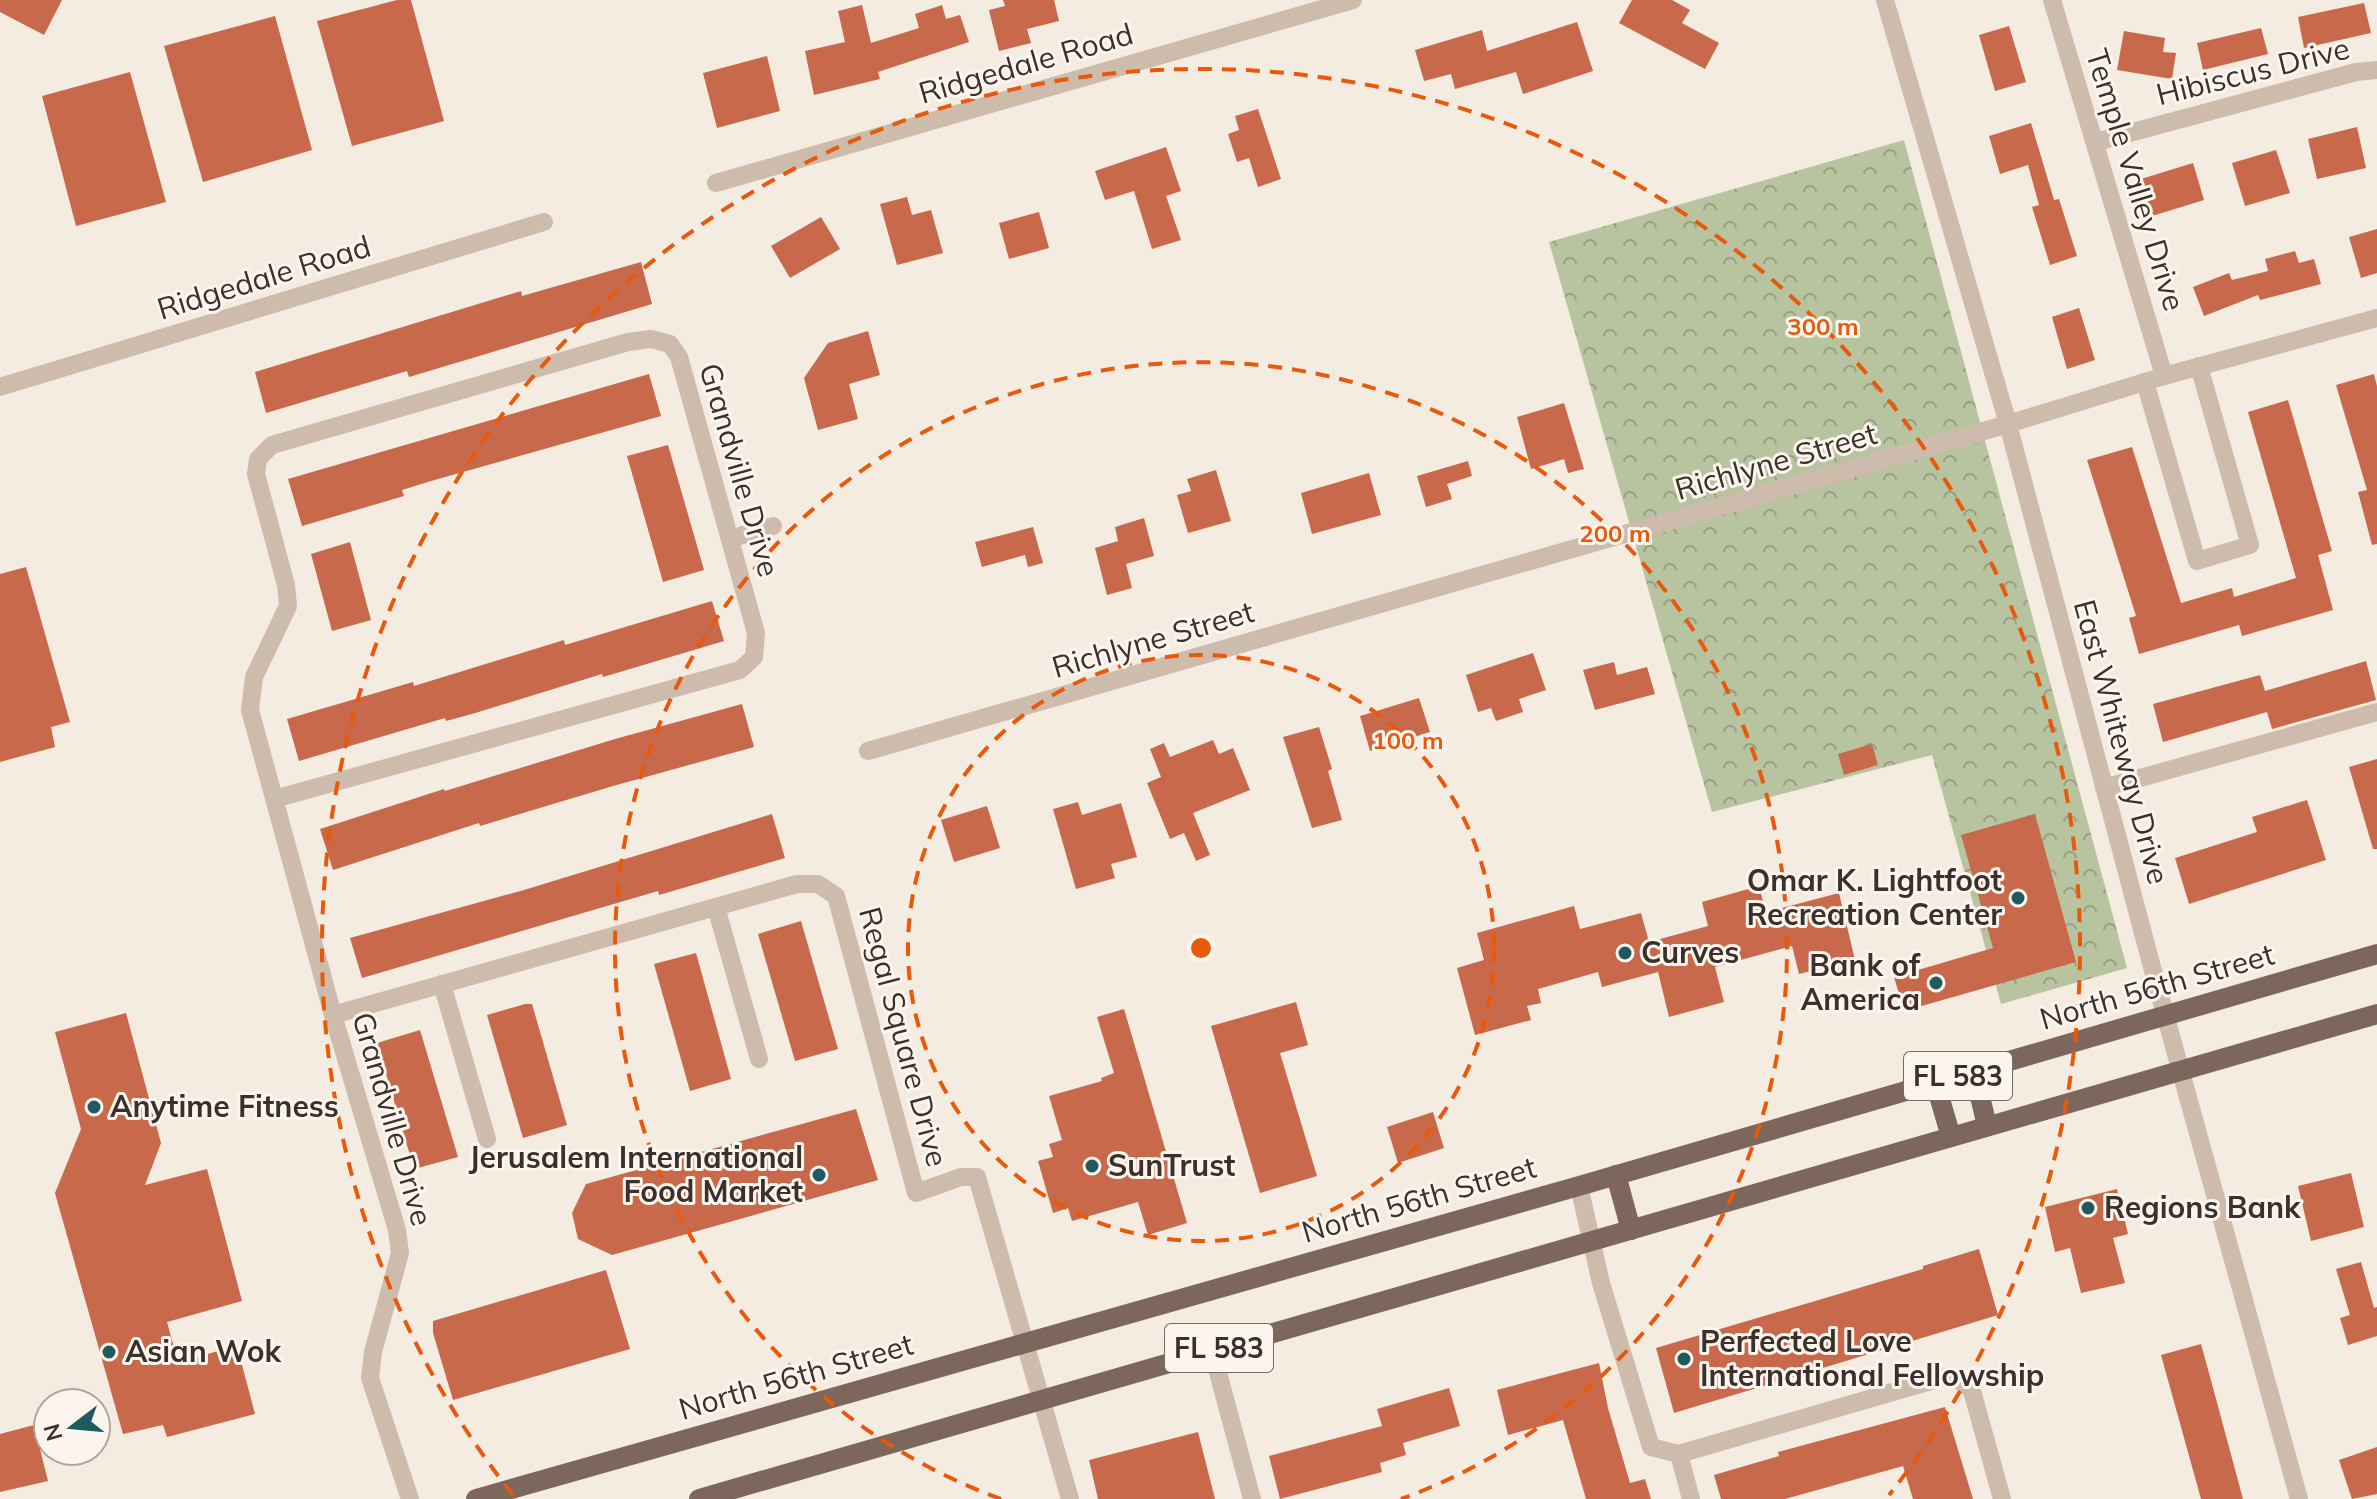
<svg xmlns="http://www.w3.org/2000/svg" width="2377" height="1499" font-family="Mulish,sans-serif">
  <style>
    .forest { fill: url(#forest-crowns) }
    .building { fill: #c8694b }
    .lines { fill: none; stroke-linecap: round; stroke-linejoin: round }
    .street { stroke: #cdbbac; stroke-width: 18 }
    .primary { stroke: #7d675c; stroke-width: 20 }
    .ring { fill: none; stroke: #e8590c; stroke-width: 4; stroke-dasharray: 14 10 }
    .poi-dot { fill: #1f5a5e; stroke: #fbf5ee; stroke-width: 3 }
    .labels { text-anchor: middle; stroke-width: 6; stroke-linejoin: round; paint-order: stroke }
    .shield { fill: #fbf5ee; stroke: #756b66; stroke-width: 2 }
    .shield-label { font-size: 28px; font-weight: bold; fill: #3b302b }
    .street-label { font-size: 30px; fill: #3b302b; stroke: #fbf5ee }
    .poi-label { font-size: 30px; font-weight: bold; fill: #3b302b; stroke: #fbf5ee; text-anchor: start }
    .centre { fill: #e8590c; stroke: #fbf5ee; stroke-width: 4 }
    .ring-label { font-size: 24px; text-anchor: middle; font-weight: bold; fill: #e8590c; stroke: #fbf5ee; stroke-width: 6; stroke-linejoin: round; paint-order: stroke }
  </style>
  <defs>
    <pattern id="forest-crowns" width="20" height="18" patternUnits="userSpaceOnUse" patternTransform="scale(2)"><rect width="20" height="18" fill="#b8c4a0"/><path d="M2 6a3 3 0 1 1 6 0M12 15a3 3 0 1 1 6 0" fill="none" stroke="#97a083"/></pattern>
  </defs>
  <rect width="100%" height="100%" fill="#f4ebe1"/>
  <polygon class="forest" points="1904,140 2127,968 2001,1004 1932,755 1712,812 1549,242"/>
  <g class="building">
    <polygon points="0,0 62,0 44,35 0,12"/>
    <polygon points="397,0 411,0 444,121 352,146 317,21"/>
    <polygon points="1003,0 1054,0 1059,21 1027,29 1031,43 999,51 989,10 1005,6"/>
    <polygon points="1632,0 1672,0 1690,10 1682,23 1719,43 1705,69 1619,23"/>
    <polygon points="2364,3 2371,33 2304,48 2298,17"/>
    <polygon points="862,5 871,43 919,28 915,14 942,5 946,19 960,15 969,42 878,72 880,79 814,95 805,51 845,42 838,11"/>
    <polygon points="275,16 312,150 203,182 164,46"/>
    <polygon points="1577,22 1593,71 1523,94 1516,72 1455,89 1451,74 1424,81 1415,50 1482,30 1487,51"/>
    <polygon points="2009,26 2026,82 1995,91 1979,35"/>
    <polygon points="2261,28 2268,54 2203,70 2197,43"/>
    <polygon points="2124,31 2165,38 2163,52 2176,53 2172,79 2117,70"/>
    <polygon points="767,56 780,111 717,128 703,73"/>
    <polygon points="130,72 166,202 76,226 42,96"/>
    <polygon points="1258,109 1281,179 1258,187 1249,158 1237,162 1228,134 1239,130 1235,116"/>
    <polygon points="2031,123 2054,200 2059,199 2077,256 2050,265 2032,207 2039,205 2028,165 2000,174 1989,136"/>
    <polygon points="2357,127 2366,168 2317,179 2308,139"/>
    <polygon points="1166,147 1181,191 1166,196 1181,240 1152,249 1134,191 1105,200 1095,171"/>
    <polygon points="2276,150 2290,193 2245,206 2232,163"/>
    <polygon points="2193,163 2204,200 2152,216 2141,179"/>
    <polygon points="907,197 912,215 931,210 943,253 897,265 880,204"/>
    <polygon points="1039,212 1049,248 1009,259 999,223"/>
    <polygon points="821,217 840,249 790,278 771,246"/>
    <polygon points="2377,229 2377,273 2361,278 2349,237"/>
    <polygon points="2295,251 2299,263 2314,259 2321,284 2260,300 2258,295 2204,316 2193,287 2229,273 2232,280 2268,271 2265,259"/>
    <polygon points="641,262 652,304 409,377 407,371 266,413 255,372 521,291 522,296"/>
    <polygon points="2079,308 2095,360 2067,369 2052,317"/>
    <polygon points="868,331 880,375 849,384 858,419 818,430 804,378 828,343"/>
    <polygon points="649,374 661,416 431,481 402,490 404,496 302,526 288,479"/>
    <polygon points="2374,374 2377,386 2377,544 2372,545 2358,492 2367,490 2336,385"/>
    <polygon points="2288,400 2332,551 2318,555 2333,610 2242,636 2239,625 2139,654 2129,618 2136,616 2087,460 2132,447 2181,603 2232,588 2234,597 2296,578 2248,412"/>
    <polygon points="1564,403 1584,469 1568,473 1564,459 1531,469 1517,417"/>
    <polygon points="668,445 704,570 663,582 627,456"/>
    <polygon points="1468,461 1472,476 1447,484 1452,499 1426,507 1417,476"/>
    <polygon points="1216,470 1231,521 1188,533 1177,495 1191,491 1187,479"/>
    <polygon points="1369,473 1381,515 1312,534 1301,493"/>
    <polygon points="1144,518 1154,556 1126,564 1132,588 1107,595 1095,548 1118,541 1115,527"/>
    <polygon points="1033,527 1043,563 1028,567 1025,555 982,567 975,542"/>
    <polygon points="350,542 371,620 332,631 311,554"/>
    <polygon points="26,567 70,722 51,727 55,747 0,762 0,574"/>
    <polygon points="712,601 724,641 603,677 602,674 472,714 446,721 445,718 299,761 287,719 413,682 414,686 564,640 565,645"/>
    <polygon points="1533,653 1546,690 1519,699 1523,712 1496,721 1491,708 1478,712 1466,675"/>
    <polygon points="2366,661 2376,700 2272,729 2267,712 2163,742 2153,704 2260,675 2265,691"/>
    <polygon points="1614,662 1617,675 1647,667 1655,694 1595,710 1583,670"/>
    <polygon points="1419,698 1430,732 1370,751 1360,716"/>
    <polygon points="742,704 754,747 613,786 480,826 479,823 333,870 320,829 444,789 445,791 615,739"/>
    <polygon points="1319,727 1332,769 1328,771 1342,820 1312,828 1283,737"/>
    <polygon points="1213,740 1219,754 1233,748 1250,790 1193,813 1210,855 1196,861 1184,833 1170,839 1147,783 1161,777 1150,749 1164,743 1170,757"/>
    <polygon points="1872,744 1878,765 1844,775 1838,754"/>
    <polygon points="2377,759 2377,849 2373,849 2349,767"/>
    <polygon points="2307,800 2326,860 2189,904 2175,858 2257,832 2252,817"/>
    <polygon points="1078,802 1082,815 1121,803 1137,857 1111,864 1115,878 1076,889 1053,809"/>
    <polygon points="987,806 1000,848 954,862 941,820"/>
    <polygon points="772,814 785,858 659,895 658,891 362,978 350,938 524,890"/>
    <polygon points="2035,814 2076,962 1904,1011 1894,977 1993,948 1961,835"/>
    <polygon points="1759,886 1766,912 1839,893 1855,960 1799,974 1792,946 1715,967 1724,1002 1669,1017 1658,972 1602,987 1598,972 1538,989 1541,1003 1527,1006 1531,1020 1475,1035 1457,968 1484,960 1477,933 1574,906 1580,929 1641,913 1649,942 1708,926 1702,902"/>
    <polygon points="801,921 838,1049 795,1061 758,934"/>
    <polygon points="696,953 731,1079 690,1091 654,964"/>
    <polygon points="1296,1002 1308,1045 1280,1053 1317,1176 1260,1193 1211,1026"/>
    <polygon points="525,1004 532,1004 567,1125 523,1138 487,1015"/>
    <polygon points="1124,1009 1187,1223 1148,1235 1138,1202 1072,1221 1068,1208 1053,1213 1038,1161 1053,1157 1049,1144 1062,1140 1049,1096 1102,1081 1101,1078 1114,1073 1097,1017"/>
    <polygon points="126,1013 161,1143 145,1185 207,1169 242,1301 167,1322 178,1362 237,1346 255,1414 167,1437 163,1425 123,1434 55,1193 81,1129 55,1032"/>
    <polygon points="420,1030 458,1157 414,1169 377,1043"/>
    <polygon points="856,1109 878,1180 612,1255 578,1239 572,1213 586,1184"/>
    <polygon points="1433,1112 1444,1148 1398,1163 1387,1127"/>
    <polygon points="2351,1173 2364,1227 2311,1241 2298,1186"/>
    <polygon points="2117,1189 2128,1234 2113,1238 2125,1283 2081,1293 2070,1248 2055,1252 2045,1207"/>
    <polygon points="1979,1249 1998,1315 1674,1413 1656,1348 1923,1269 1923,1266"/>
    <polygon points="2361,1262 2374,1308 2377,1307 2377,1336 2348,1345 2340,1318 2350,1315 2336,1269"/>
    <polygon points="606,1270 630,1349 453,1400 433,1333 433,1321"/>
    <polygon points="2201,1344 2209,1373 2243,1499 2201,1499 2161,1355"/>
    <polygon points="1599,1363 1608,1408 1630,1483 1645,1479 1651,1499 1586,1499 1563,1420 1508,1435 1497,1390"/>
    <polygon points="1449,1388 1460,1426 1403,1443 1406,1455 1380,1463 1382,1472 1280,1499 1269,1456 1382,1426 1377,1409"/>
    <polygon points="1945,1407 1973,1499 1913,1499 1903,1466 1785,1499 1721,1499 1714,1475 1779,1456 1778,1452"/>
    <polygon points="34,1425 48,1481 0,1492 0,1434"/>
    <polygon points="1198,1432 1215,1499 1098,1499 1089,1460"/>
    <polygon points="2377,1447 2377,1494 2352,1499 2339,1460"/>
  </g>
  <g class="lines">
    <g class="street">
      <polyline points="1885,0 2008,424 2152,967 2299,1499"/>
      <polyline points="2052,0 2164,376"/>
      <polyline points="2096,142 2356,72 2377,70"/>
      <polyline points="716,183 1353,0"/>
      <polyline points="2145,382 2197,561 2250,545 2199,366"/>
      <polyline points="0,387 544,222"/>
      <polyline points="730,539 773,526"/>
      <polyline points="868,751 2008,424 2164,376 2377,318"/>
      <polyline points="2104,788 2377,712"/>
      <polyline points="274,799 740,670 754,657 756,633 679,357 670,344 651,339 628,342 272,445 258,459 256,474 286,585 288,606 254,677 250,710 333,1015 397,1230 400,1253 373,1352 370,1378 410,1499"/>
      <polyline points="716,907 759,1059"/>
      <polyline points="442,984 487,1139"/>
      <polyline points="333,1015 797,884 818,884 836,896 916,1193 961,1177 977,1177 1070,1499"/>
      <polyline points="1579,1186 1601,1283 1651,1447 1679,1454 1691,1499"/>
      <polyline points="1212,1350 1252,1499"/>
      <path d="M1679,1454L1941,1378C1955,1377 1962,1380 1972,1391L2002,1499"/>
    </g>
    <g class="primary">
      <polyline points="1974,1071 1987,1126"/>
      <polyline points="1935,1082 1951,1137"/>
      <polyline points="1616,1175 1631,1230"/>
      <polyline points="476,1499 1579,1186 2377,954"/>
      <polyline points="699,1499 2377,1014"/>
    </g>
  </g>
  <g class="ring">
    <circle cx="1201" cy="948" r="293"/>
    <path d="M1001 1499A586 586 0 1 1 1401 1499"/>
    <path d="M513 1495A879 879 0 1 1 1889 1495"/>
  </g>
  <g class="poi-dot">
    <circle cx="2018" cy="898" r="8"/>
    <circle cx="1625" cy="953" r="8"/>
    <circle cx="1936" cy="983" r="8"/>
    <circle cx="94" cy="1107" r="8"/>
    <circle cx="1092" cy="1166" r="8"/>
    <circle cx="819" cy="1175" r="8"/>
    <circle cx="2088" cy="1208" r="8"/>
    <circle cx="109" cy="1352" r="8"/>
    <circle cx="1684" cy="1359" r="8"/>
  </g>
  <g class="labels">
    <g class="shield">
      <rect x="1904" y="1052" width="108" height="48" rx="6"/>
      <rect x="1165" y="1324" width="108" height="48" rx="6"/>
    </g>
    <g class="shield-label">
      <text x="1958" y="1086">FL 583</text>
      <text x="1219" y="1358">FL 583</text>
    </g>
    <g class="street-label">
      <text transform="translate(1026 64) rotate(-16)" y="10">Ridgedale Road</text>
      <text transform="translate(2253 72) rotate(-14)" y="10">Hibiscus Drive</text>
      <text transform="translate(2135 180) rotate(73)" y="10">Temple Valley Drive</text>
      <text transform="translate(264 278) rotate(-17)" y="10">Ridgedale Road</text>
      <text transform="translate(1776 462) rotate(-16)" y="10">Richlyne Street</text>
      <text transform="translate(739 470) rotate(74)" y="10">Grandville Drive</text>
      <text transform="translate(1153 640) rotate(-16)" y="10">Richlyne Street</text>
      <text transform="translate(2121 742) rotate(75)" y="10">East Whiteway Drive</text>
      <text transform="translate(2157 987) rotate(-16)" y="10">North 56th Street</text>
      <text transform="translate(903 1037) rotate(75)" y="10">Regal Square Drive</text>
      <text transform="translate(392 1119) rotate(74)" y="10">Grandville Drive</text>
      <text transform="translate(1419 1200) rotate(-16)" y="10">North 56th Street</text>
      <text transform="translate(796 1377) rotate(-16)" y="10">North 56th Street</text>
    </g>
    <g class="poi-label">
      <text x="2002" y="891" text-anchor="end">Omar K. Lightfoot<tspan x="2002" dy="34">Recreation Center</tspan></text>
      <text x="1641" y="963">Curves</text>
      <text x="1920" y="976" text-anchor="end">Bank of<tspan x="1920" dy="34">America</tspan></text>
      <text x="110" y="1117">Anytime Fitness</text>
      <text x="803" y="1168" text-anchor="end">Jerusalem International<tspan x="803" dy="34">Food Market</tspan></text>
      <text x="1108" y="1176">SunTrust</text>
      <text x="2104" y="1218">Regions Bank</text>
      <text x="1700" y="1352">Perfected Love<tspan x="1700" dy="34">International Fellowship</tspan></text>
      <text x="125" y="1362">Asian Wok</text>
    </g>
  </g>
  <circle cx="1201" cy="948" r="12" class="centre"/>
  <g class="ring-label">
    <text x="1823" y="335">300 m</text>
    <text x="1615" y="542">200 m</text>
    <text x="1408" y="749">100 m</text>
  </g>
  <g transform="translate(72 1427) rotate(254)"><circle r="38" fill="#fbf5ee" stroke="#aea6a0" stroke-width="2"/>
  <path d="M0-6L14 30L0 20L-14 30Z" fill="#1f5a5e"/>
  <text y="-12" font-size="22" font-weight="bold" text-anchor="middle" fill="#3b302b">N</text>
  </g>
</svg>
